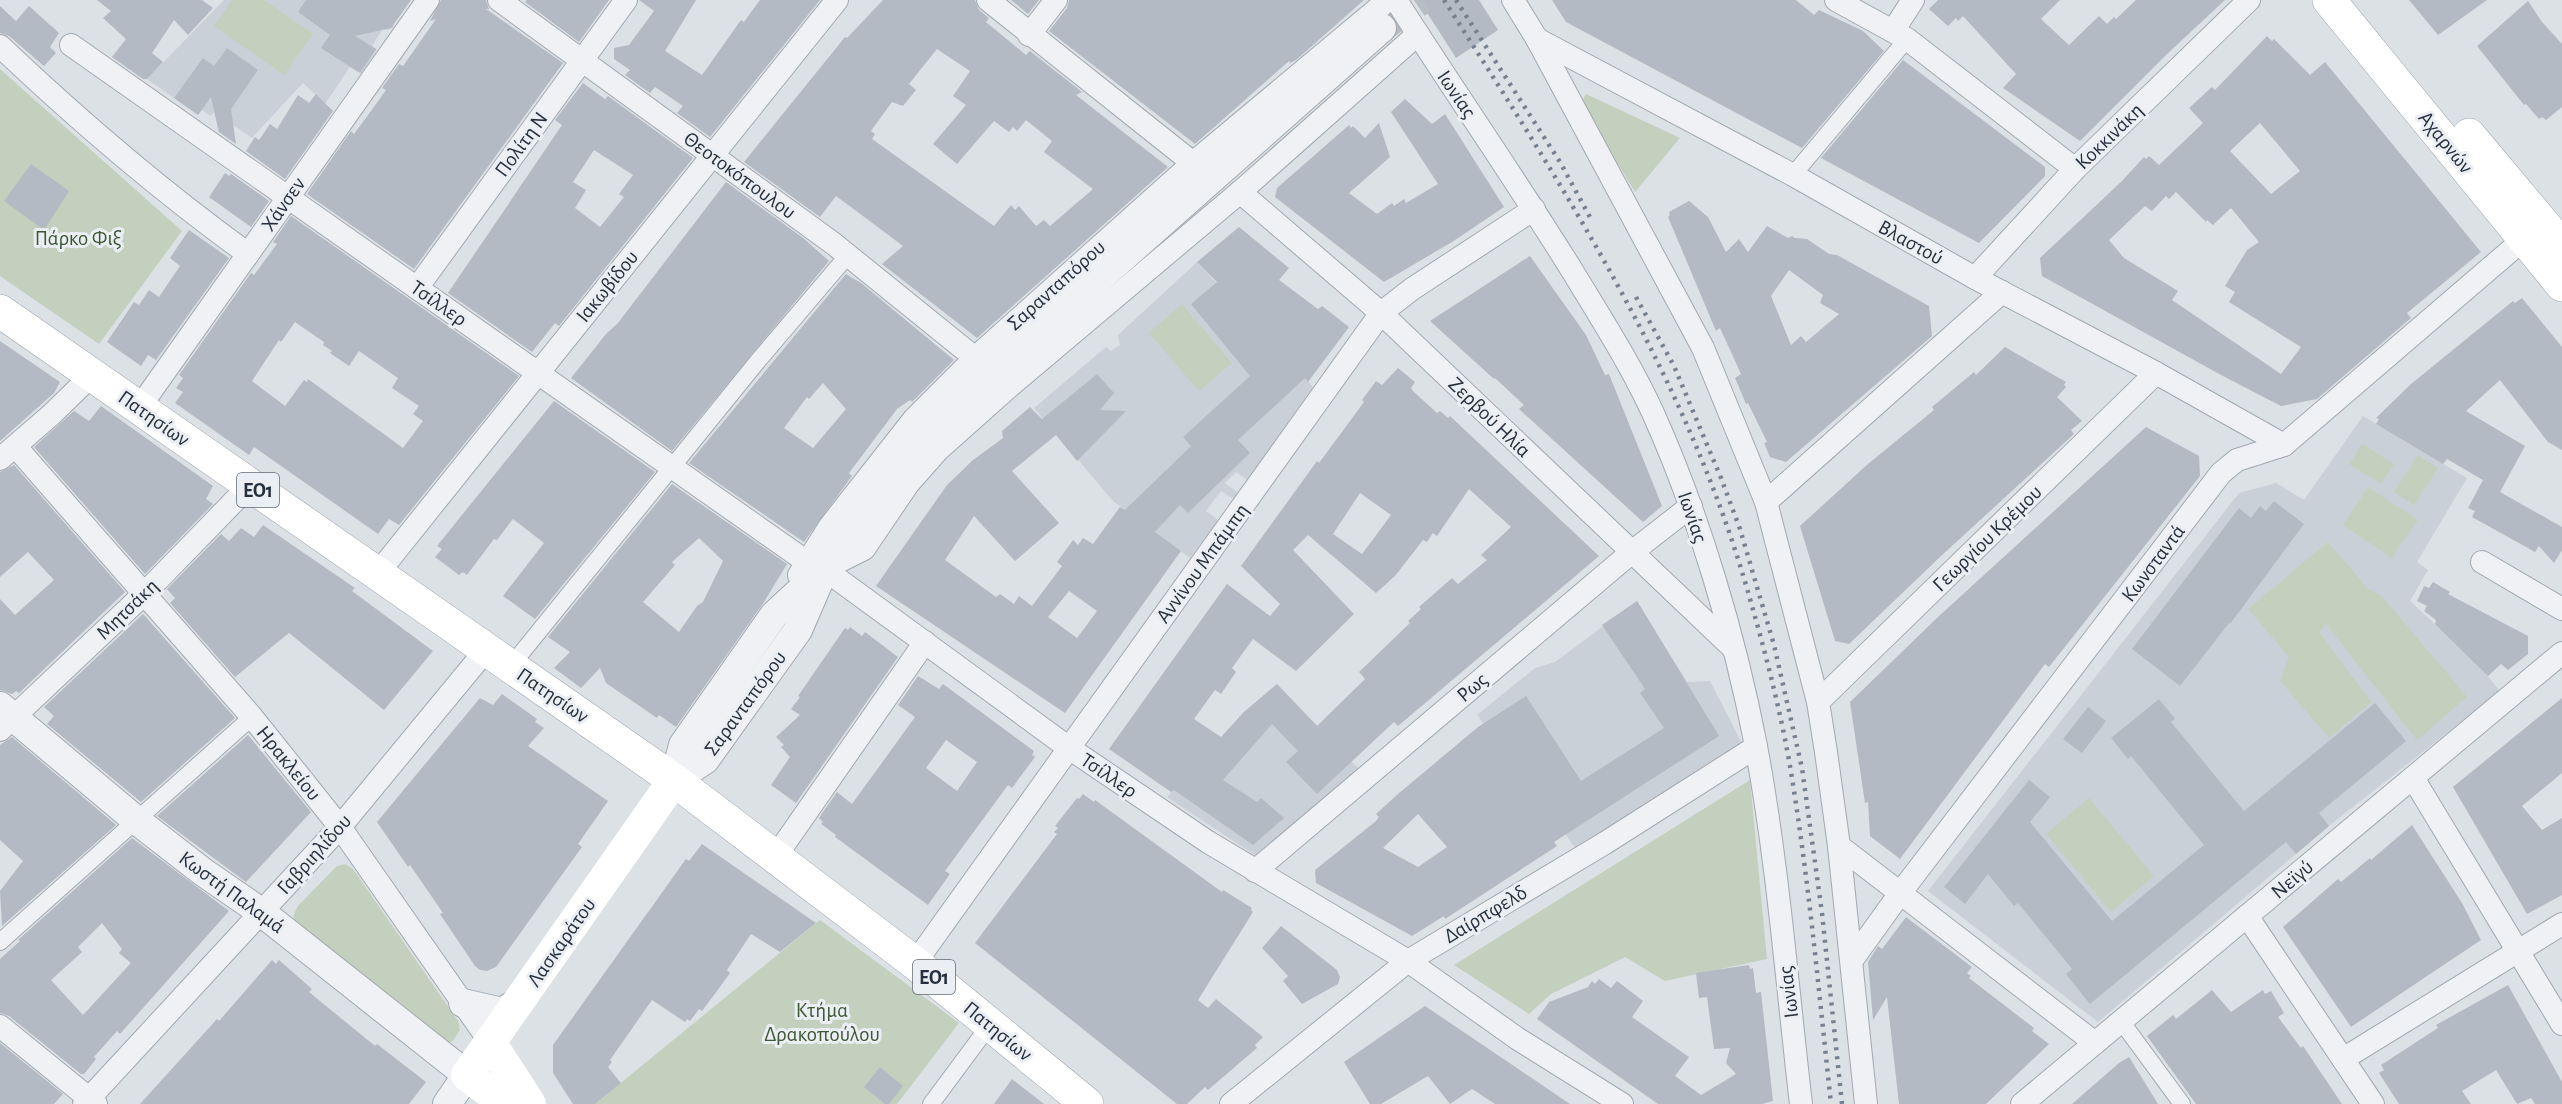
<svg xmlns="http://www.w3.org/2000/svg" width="2562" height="1104" font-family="'Alegreya Sans',sans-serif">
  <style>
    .built { fill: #cad0d8 }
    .green { fill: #c3d0bd }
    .building { fill: #b4bac3; fill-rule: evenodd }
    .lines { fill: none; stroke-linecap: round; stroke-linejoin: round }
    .tertiary-tunnel { stroke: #b8bdc4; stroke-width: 28; stroke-dasharray: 28 14; stroke-linecap: butt }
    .pedestrian-casing { stroke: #a2a8b0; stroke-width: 18 }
    .minor-casing { stroke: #a2a8b0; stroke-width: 24 }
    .tertiary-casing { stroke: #a2a8b0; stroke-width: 30 }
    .primary-casing { stroke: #9ca5b2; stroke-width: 34 }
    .pedestrian { stroke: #eff1f5; stroke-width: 16 }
    .minor { stroke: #eff1f5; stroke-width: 22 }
    .tertiary { stroke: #eff1f5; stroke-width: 28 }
    .secondary { stroke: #fff; stroke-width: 32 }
    .primary { stroke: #fff; stroke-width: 33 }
    .rail { stroke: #768190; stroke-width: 4.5; stroke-dasharray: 3 6; stroke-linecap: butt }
    .labels { text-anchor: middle; stroke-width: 6; stroke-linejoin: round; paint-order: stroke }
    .shield { fill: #ebeff4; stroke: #616974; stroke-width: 1.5 }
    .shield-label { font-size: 20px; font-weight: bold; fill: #262f3d }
    .street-label { font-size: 21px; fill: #262f3d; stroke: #ebeff4 }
    .park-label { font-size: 21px; fill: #3c5833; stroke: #ebeff4 }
  </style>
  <rect width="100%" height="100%" fill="#dce1e6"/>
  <g class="built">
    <polygon points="224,0 402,0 392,16 395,28 382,30 372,46 377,50 361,74 350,67 325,104 303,83 252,138 233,125 218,128 214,112 211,116 202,110 198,115 147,79"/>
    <polygon points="1197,262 1313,387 1247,480 1236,472 1225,483 1238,493 1234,499 1221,491 1206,511 1218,520 1190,558 1113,501 1034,408 1106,347 1111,351 1120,345 1118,335"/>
    <polygon points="2363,416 2467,478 2417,562 2428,570 2410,601 2476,662 2500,691 2329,826 2098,1022 1928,891 2239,493 2276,483 2304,500"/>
    <polygon points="1637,601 1687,682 1710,681 1743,745 1576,849 1477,715 1535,668 1555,662"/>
    <polygon points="1277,684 1360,770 1259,858 1167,797 1244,712"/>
  </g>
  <g class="green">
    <polygon points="232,0 264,0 313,34 284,75 214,26"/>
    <polygon points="0,69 182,231 99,344 0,276"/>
    <polygon points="1586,94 1680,138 1635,192 1581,103"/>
    <polygon points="1182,304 1232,363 1199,391 1149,333"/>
    <polygon points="2362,444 2394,464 2381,484 2349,464"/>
    <polygon points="2418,455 2438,468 2414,505 2394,492"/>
    <polygon points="2368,487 2418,520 2392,558 2343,525"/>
    <polygon points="2328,542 2368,589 2381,595 2467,697 2417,740 2326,624 2319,632 2371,702 2329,738 2280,681 2289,657 2248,609"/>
    <polygon points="1750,780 1767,959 1665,981 1625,957 1551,994 1529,1014 1454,965"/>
    <polygon points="2089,798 2154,876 2111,912 2046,834"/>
    <polygon points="345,864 353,869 458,1021 460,1030 453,1041 446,1043 293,924 294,914 298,906 337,866"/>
    <polygon points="820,920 959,1023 897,1104 595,1104"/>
  </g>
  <g class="building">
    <polygon points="97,0 202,0 213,8 188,35 174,20 152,53 163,62 147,79 143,79 112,57 126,39 103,18 111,11"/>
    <polygon points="306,0 411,0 391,28 355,36 376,49 360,73 321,48 330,35 298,12"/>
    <polygon points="441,0 486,0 489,9 486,9 563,63 414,269 307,194 351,131 354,134 371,111 386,90 382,88 399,64 403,66 436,19 430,21"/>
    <polygon points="527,0 609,0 579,42 525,2"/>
    <polygon points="639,0 696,0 665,51 702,75 741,20 744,22 760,0 820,0 710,137 677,113 683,106 655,87 650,93 625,75 630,70 614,59 614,48 629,45 654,11"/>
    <path d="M883,0H975L979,10L989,18L986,22L1026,55L1030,51L1082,92L1076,95L1168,167L977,338L882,264L903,246L867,219L836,196L820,217L744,162L845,37L847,38ZM937,49L970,71L953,96L966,105L933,144L957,164L994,121L1009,132L1013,127L1017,131L1026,120L1052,141L1044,152L1093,189L1050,226L1044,220L1036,226L1019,206L1015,210L1011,205L994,226L872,139L875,134L871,131L892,102L903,106L916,90L909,84Z"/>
    <polygon points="1011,0 1039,0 1028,14"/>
    <polygon points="1069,0 1364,0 1296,60 1290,63 1289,61 1195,144 1049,31 1067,8"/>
    <polygon points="1419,0 1479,0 1498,30 1456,58"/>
    <polygon points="1552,0 1796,0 1814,15 1819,10 1863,31 1884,51 1802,148 1566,22"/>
    <polygon points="1938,0 2060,0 2041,19 2069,45 2099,16 2107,24 2114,17 2116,19 2136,0 2225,0 2166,55 2080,141 2003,88 2016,74 1963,16 1958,21 1956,18 1948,26 1929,9"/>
    <polygon points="2409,0 2487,0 2438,35"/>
    <polygon points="2528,1 2542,22 2562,44 2562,107 2546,120 2542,117 2539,119 2526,104 2524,105 2477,46"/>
    <polygon points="0,6 16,21 29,6 59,33 50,47 56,53 44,66 9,36 0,33"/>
    <path d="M2267,36L2272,41L2274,39L2310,75L2325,62L2481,252L2407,313L2411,318L2317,399L2281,406L2221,375L2042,276L2040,258L2122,181L2144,157L2146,159L2149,156L2159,165L2203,123L2189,108L2212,87L2215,90ZM2260,123L2300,171L2271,194L2230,151ZM2176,192L2206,222L2207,220L2213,225L2231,208L2259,242L2247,250L2225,286L2235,292L2229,302L2301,347L2281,374L2172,300L2178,291L2124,258L2109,240L2145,206L2152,211L2166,196L2169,199Z"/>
    <polygon points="227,48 258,70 231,109 236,144 219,132 211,97 198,115 174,98 203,58 214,66"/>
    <polygon points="1903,60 2045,167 2045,176 1979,243 1821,158"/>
    <path d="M583,83L605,99L608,96L693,158L559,326L555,323L532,352L448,293L562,125L555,120ZM594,150L633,175L619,194L624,197L600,227L575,208L586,190L573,182Z"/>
    <polygon points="316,94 333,111 285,179 246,151 255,137 259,140 270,124 277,129 298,95 309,103"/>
    <polygon points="1405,99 1432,124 1445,114 1504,207 1452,242 1384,282 1275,197 1277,188 1349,125 1351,128 1353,126 1365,138 1379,123 1390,157 1349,193 1377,214 1392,203 1394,206 1404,199 1406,203 1438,184 1391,112"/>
    <polygon points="31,164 69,191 44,230 4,201"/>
    <polygon points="225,173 229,176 231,174 269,201 251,227 209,197"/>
    <polygon points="726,182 803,238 829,261 672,451 571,378 606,334 618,323"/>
    <path d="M1689,201L1708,217L1726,252L1739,239L1748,252L1767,226L1788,238L1792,236L1795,238L1807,239L1829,254L1837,255L1929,306L1932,336L1786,462L1770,457L1764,443L1767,442L1748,403L1746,404L1735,378L1741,374L1720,328L1716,331L1668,217L1670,215L1669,212ZM1789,270L1823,295L1820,303L1839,314L1806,342L1801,336L1791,345L1771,296Z"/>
    <path d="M291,216L519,376L399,525L389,519L378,534L254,447L249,455L175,403L183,392L176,388L183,378L179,375L251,273L254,275L277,244L273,242ZM295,322L324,342L323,345L332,351L330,353L349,366L359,351L398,378L392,388L419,406L413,414L423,421L403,448L308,379L307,382L304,380L285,406L252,381L279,340L281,342Z"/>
    <path d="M1239,227L1289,268L1279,280L1318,309L1322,306L1349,327L1308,382L1305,378L1238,440L1250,453L1188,513L1180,505L1155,532L1181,551L1065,713L876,586L947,485L973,460L1003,438L1002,431L1030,407L1042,419L1097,374L1114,393L1100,410L1126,411L1077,461L1056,435L1012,471L1059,523L1015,561L974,516L945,560L996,597L1000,594L1014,604L1019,596L1032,606L1062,566L1057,562L1073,540L1078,545L1083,538L1093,544L1120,507L1125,510L1191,446L1183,437L1250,376L1191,304L1217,282L1197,262ZM1069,591L1097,611L1077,638L1048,617Z"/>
    <polygon points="189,230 229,258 156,360 148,355 141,366 107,342 134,302 139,305 149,290 159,297 180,266 170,258"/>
    <polygon points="1530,256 1586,335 1605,375 1609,374 1662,506 1643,522 1519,409 1524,405 1495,378 1494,379 1430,321"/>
    <path d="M846,274L861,283L954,360L912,402L910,400L897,409L849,473L852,476L804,542L689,463ZM823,383L846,409L813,448L784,428L807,397L809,399Z"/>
    <polygon points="2522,298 2562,347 2562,450 2548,442 2500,380 2466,411 2525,446 2500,492 2562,527 2562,550 2554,563 2539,546 2535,552 2472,517 2475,511 2468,508 2483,480 2447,459 2443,464 2376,424 2379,419 2376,418 2411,384 2513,301 2515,303"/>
    <polygon points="0,341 60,382 54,393 0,441"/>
    <polygon points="2005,347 2066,382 2064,385 2066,387 2057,397 2082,421 2071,430 2074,434 1940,557 1849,644 1835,641 1800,526 1868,464 1934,410 1932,407 1974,372 1976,375"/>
    <path d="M1398,368L1415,382L1411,388L1413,391L1437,413L1440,411L1448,418L1450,416L1599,556L1398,726L1394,722L1317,794L1286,762L1298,751L1272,724L1223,780L1257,802L1261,798L1284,818L1253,845L1174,790L1171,792L1109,749L1227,584L1270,616L1280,604L1241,566L1317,461L1319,463L1364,402L1362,400L1376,381L1382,385ZM1469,489L1511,527L1481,555L1487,560L1458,584L1452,578L1419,607L1421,609L1408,621L1410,623L1359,672L1365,679L1317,726L1277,684L1244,712L1221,737L1194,719L1215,690L1221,694L1236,672L1232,668L1253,639L1296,671L1354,614L1293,550L1308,535L1376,593L1395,576L1423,540L1427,542L1433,533L1437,536ZM1360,493L1391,515L1362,554L1333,534Z"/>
    <polygon points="554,401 655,472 535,619 503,596 544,543 513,519 497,540 494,539 467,575 463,572 459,575 435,557 442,549 437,546"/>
    <polygon points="101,406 213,486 206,499 213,504 145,574 34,447 74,411 89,421"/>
    <polygon points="2146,427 2199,456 2200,476 2049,667 2045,664 1900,859 1870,836 1868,802 1865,803 1850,702 1938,617"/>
    <polygon points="14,465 125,592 19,693 16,691 12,694 0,690 0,599 15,615 54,580 28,552 0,577 0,472"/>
    <path d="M672,484L787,564L764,602L676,727L659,715L657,718L606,683L600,668L581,688L554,668L570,652L548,637ZM699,538L723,561L703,602L697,606L679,632L643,602L675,565L672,562Z"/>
    <polygon points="2274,501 2304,524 2230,624 2229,623 2180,686 2132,649 2239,508 2251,518 2260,506 2266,511"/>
    <polygon points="263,525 355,588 352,591 433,651 384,710 289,633 235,677 170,603 175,598 167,589 221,534 229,541 241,528 254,537"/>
    <polygon points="2433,582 2450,592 2448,594 2528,636 2528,654 2508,670 2501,664 2488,676 2435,624 2436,620 2424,611 2427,606 2417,601 2424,586 2429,588"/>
    <path d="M1637,601L1719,736L1554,842L1557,846L1445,919L1444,916L1412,936L1316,883L1315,870L1376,821L1379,817L1376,814L1398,794L1478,727L1526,696L1581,781L1664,728L1640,693L1645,689L1602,625ZM1418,814L1447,847L1418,867L1383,848Z"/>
    <polygon points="143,614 235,718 141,802 47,724 54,716 44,707"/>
    <polygon points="850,627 862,636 865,632 898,657 796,803 771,785 790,757 781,747 784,745 776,737 800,715 791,709 800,697 798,696 845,628 848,630"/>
    <path d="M918,676L939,689L943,684L1034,751L1032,755L1035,757L1012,788L1008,785L945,871L950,874L928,905L835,837L836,835L821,824L823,822L819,818L837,792L852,804L915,717L898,705ZM946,740L977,762L957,791L926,768Z"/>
    <polygon points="502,694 537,719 535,722 544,728 528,746 608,801 578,844 582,847 561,876 496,967 487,971 480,970 475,966 440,914 443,913 410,865 408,867 377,822 480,698 493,705"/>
    <polygon points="2562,698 2562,773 2522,806 2542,830 2562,818 2562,895 2527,914 2453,787"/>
    <polygon points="2159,699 2175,719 2171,722 2244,811 2375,703 2406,741 2319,813 2329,826 2296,854 2286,842 2090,1004 2066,974 2072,969 2018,903 2014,906 1988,874 1965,904 1944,887 2029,780 2050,797 2030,822 2112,921 2204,845 2131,756 2128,759 2111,738"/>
    <polygon points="2088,707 2106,721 2082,753 2063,739"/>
    <polygon points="248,735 311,812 246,882 157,816"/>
    <polygon points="12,737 116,825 2,926 0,891 23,861 0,840 0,745"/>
    <polygon points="1083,794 1094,802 1095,800 1222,892 1223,890 1252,908 1251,910 1253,912 1198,1000 1208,1008 1216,999 1263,1037 1255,1045 1257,1048 1208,1090 1205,1087 1187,1104 1177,1104 975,943 1057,834 1054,832 1058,828 1055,826 1077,798 1079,799"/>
    <polygon points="2412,825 2462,903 2481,940 2351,1027 2283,927 2338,879 2341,882 2370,858 2371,860"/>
    <path d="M132,838L229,911L120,1034L117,1031L94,1057L96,1059L84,1074H81L9,1016L0,1013V959L20,941L18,940ZM102,923L122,949L119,953L131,963L83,1015L51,980L82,952L78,947Z"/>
    <polygon points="702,844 816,923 780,952 751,934 727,970 730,973 717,991 702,1011 699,1009 690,1021 687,1019 685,1022 652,1000 610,1060 612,1062 608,1067 621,1083 595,1104 573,1104 553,1073 553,1045 686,859 689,861"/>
    <polygon points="1906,917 1972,967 1967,973 1971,976 1969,978 2034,1028 2032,1031 2049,1044 1986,1104 1899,1104 1887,997 1873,1020 1868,962 1878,946 1882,949"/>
    <polygon points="1281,926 1337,970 1340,977 1338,984 1302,1004 1283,981 1288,976 1262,948"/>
    <polygon points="272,960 276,964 279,960 312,989 309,992 375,1046 377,1044 426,1082 409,1104 140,1104 217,1019 219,1021"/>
    <polygon points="1749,965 1750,969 1753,968 1756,993 1761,992 1773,1101 1762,1104 1658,1104 1537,1019 1549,1002 1588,987 1592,981 1595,984 1599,979 1611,988 1617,981 1643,1001 1632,1017 1689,1057 1675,1076 1701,1095 1736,1074 1726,1063 1730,1048 1714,1049 1707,997 1699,998 1696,973"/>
    <polygon points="2508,985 2562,1082 2562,1104 2535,1104 2531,1098 2517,1104 2496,1070 2462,1091 2471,1104 2399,1104 2379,1073 2384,1070 2381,1065 2438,1028 2436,1025"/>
    <polygon points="2212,990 2231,1012 2263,990 2265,994 2271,991 2284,1013 2278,1017 2301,1048 2303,1046 2342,1104 2196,1104 2147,1036 2173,1015 2176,1019"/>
    <polygon points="1425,1006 1480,1043 1570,1104 1495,1104 1472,1089 1450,1104 1428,1076 1381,1104 1370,1104 1344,1062"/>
    <polygon points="0,1043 63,1094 54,1104 0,1104"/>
    <polygon points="2129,1057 2158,1104 2072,1104 2119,1063"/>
    <polygon points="880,1067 903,1086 889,1104 885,1104 864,1087"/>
    <polygon points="1012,1079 1044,1104 994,1104"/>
  </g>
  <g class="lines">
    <polyline class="tertiary-tunnel" points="1382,28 1423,0"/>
    <defs>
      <g id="pedestrian">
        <polyline points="1793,175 1907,39"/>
        <polyline points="510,667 757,362 848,255"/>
        <polyline points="0,942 252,717"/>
        <polyline points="2121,1021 2182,1104"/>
        <polyline points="931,1104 980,1038"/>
      </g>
      <g id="minor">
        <polyline points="499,0 834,244 975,358"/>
        <polyline points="988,0 1193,163"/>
        <path d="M1396,0C1454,91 1516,180 1573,272C1601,318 1631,365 1653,413C1699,515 1735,637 1756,746C1778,864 1787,985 1801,1104"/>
        <polyline points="1513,0 1537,39 1703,348 1766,502 1818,702 1826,752 1839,846 1866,1104"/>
        <polyline points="1836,0 1907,39 2075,169"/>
        <polyline points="1893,31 1913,0"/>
        <polyline points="1418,34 1240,192 1011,385 938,450 908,484 864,549 824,569 1069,748 1208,842 1408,961 1518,1039 1622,1104"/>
        <polyline points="1029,35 1056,0"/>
        <polyline points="1537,39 1793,175 1975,278 2156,373 2284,445"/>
        <polyline points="71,45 807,562"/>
        <path d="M0,46C78,120 161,191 248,254"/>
        <polyline points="1240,192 1381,313 1733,648"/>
        <polyline points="1975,278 2075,169 2249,0"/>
        <polyline points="417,288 626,0"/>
        <polyline points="139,408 428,0"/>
        <polyline points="16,447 252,717 340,827 490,1042"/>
        <polyline points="0,459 51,415 92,375"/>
        <polyline points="1766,502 2002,292"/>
        <polyline points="2482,562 2562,609"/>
        <polyline points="378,573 837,0"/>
        <polyline points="799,575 830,526 914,419 975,358 1193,163 1388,0"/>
        <polyline points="1818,702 2156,373"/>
        <polyline points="0,730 145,593 250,485"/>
        <polyline points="2413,778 2562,1024"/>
        <polyline points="1839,846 2095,1043"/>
        <polyline points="776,856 925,642"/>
        <polyline points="1255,871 1632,552 1691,506"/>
        <polyline points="2247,916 2373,1104"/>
        <polyline points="1852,960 1901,892 2221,473 2237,460 2284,445 2524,239"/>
        <polyline points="915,963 1381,313 1412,289 1534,209"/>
        <polyline points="0,1026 96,1104"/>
        <polyline points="2343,1059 2562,924"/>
        <polyline points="84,1104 340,827 486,650"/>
        <polyline points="1231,1104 1408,961 1605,843 1756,747"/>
        <polyline points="2022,1104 2562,653"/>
      </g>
      <g id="tertiary">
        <polyline points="0,706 136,820 203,872 261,912 467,1075 447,1104"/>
        <polyline points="674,780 683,745 774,615 824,569 908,452 927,431 1382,28"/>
        <polyline points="674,780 705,760 798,630 821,577"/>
        <polyline points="463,1003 502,1012 518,1002"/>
      </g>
      <g id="primary">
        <polyline points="2329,0 2562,285"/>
        <polyline points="2469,135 2562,246"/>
        <polyline points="0,311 674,780 915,963 1087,1104"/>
      </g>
    </defs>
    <use href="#pedestrian" class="pedestrian-casing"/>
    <use href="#minor" class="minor-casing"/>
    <use href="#tertiary" class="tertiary-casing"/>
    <use href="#primary" class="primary-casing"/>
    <use href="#pedestrian" class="pedestrian"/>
    <use href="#minor" class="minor"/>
    <use href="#tertiary" class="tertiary"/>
    <g class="secondary">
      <polyline points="490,1042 530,1104"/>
      <polyline points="505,1104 467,1075 674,780"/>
    </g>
    <use href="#primary" class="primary"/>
    <g class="rail">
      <path d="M1444,0C1564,188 1686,376 1748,592C1765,651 1781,712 1791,772C1809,882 1819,993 1831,1104"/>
      <polyline points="1456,0 1560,162 1591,219"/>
      <polyline points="1636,297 1674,366 1721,478 1740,529 1774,645 1802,768 1822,913 1842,1104"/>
    </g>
  </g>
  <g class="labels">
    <g class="shield">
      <rect x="237" y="473" width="42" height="34" rx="4.5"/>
      <rect x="913" y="960" width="42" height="34" rx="4.5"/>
    </g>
    <g class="shield-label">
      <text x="258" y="497">ΕΟ1</text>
      <text x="934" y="984">ΕΟ1</text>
    </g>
    <g class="street-label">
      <text transform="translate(1457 94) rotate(56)" y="7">Ιωνίας</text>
      <text transform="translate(2109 136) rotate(-44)" y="7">Κοκκινάκη</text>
      <text transform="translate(2446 142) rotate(51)" y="7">Αχαρνών</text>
      <text transform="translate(521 144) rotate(-54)" y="7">Πολίτη Ν</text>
      <text transform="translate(740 175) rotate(36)" y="7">Θεοτοκόπουλου</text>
      <text transform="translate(283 204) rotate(-55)" y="7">Χάνσεν</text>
      <text transform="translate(1911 242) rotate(29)" y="7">Βλαστού</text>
      <text transform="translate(1056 285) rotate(-42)" y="7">Σαρανταπόρου</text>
      <text transform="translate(607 286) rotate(-51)" y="7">Ιακωβίδου</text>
      <text transform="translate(439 303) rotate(35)" y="7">Τσίλλερ</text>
      <text transform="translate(1490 417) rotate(44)" y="7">Ζερβού Ηλία</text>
      <text transform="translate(154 418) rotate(35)" y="7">Πατησίων</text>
      <text transform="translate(1693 517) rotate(71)" y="7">Ιωνίας</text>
      <text transform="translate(1987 538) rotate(-44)" y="7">Γεωργίου Κρέμου</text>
      <text transform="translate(1202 563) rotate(-54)" y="7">Αννίνου Μπάμπη</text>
      <text transform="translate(2153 563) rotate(-53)" y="7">Κωνσταντά</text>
      <text transform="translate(127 609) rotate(-44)" y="7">Μητσάκη</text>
      <text transform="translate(1472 687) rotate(-40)" y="7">Ρως</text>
      <text transform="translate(553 695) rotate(34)" y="7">Πατησίων</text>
      <text transform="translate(745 703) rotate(-54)" y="7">Σαρανταπόρου</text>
      <text transform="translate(289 763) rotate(51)" y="7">Ηρακλείου</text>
      <text transform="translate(1109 775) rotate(34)" y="7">Τσίλλερ</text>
      <text transform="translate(314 854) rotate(-48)" y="7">Γαβριηλίδου</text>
      <text transform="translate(2292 879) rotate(-40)" y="7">Νεϊγύ</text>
      <text transform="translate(232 892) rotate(36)" y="7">Κωστή Παλαμά</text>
      <text transform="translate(1485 914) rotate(-31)" y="7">Δαίρπφελδ</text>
      <text transform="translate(561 942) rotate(-55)" y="7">Λασκαράτου</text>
      <text transform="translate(1788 992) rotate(-97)" y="7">Ιωνίας</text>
      <text transform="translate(998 1031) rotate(39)" y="7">Πατησίων</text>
    </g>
    <g class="park-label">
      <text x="78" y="245">Πάρκο Φιξ</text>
      <text x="822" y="1017">Κτήμα<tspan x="822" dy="24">Δρακοπούλου</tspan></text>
    </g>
  </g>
</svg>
